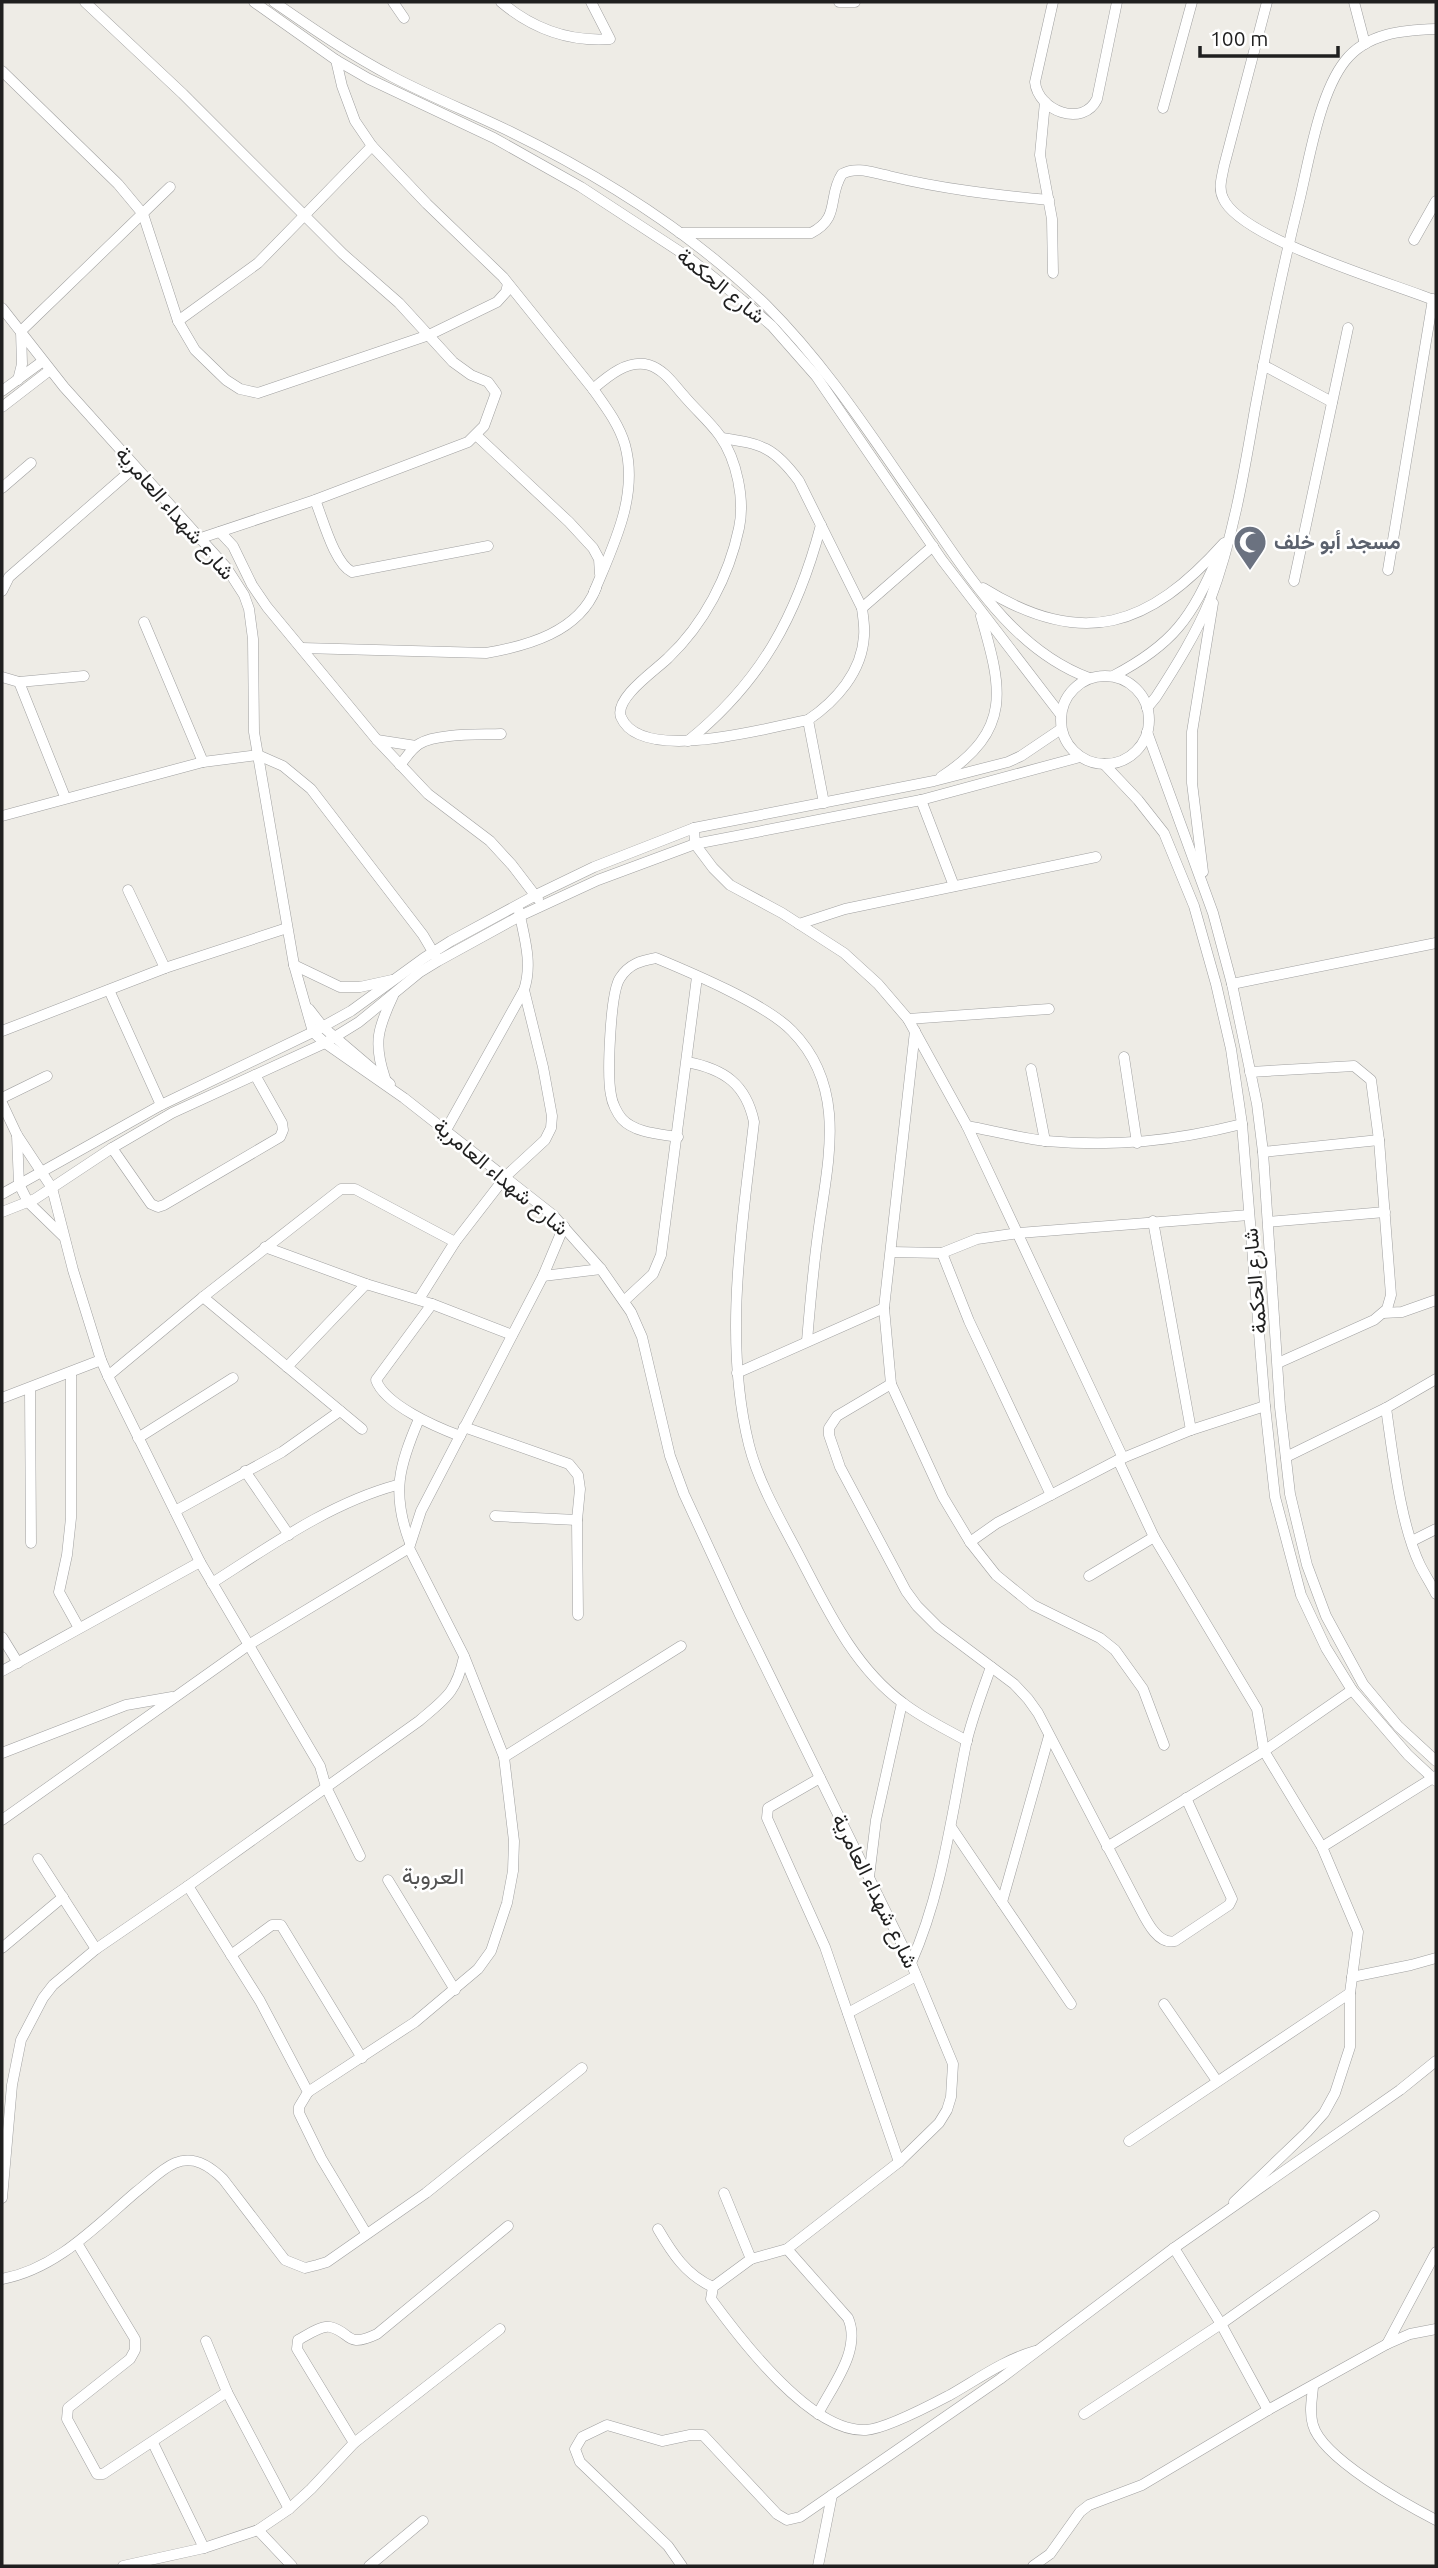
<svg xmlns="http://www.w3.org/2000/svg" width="1438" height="2568" font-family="Ubuntu,Vazirmatn,sans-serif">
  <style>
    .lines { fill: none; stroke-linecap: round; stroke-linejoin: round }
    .minor-casing { stroke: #a0a0a0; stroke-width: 11 }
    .minor { stroke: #fff; stroke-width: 10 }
    .labels { text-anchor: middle; stroke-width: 5; stroke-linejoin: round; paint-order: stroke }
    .street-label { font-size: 21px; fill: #1f1f1f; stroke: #fff }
    .worship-label { font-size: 21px; font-weight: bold; fill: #5b616d; stroke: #fff; text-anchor: start }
    .neighbourhood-label { font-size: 23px; fill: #525252; stroke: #fff }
  </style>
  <rect width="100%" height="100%" fill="#eeece6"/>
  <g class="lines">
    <defs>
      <g id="minor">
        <polyline points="85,2 183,94 343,254 399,303 453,362 471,375 488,382 496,393 484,426 468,442 315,500 198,539"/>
        <polyline points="254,2 336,60 369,79 494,138 581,187 688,257 742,300 772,326 816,376 942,560 1061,715"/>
        <path d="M274,2C313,29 351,55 393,77C431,97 472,113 511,132C603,177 693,234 766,305C827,366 872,437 921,507C967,572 1011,649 1089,678"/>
        <polyline points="393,2 404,18"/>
        <path d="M501,2C533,29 568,42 610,39L591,2"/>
        <polyline points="839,2 855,2"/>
        <path d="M1053,2L1035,82C1038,111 1083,128 1097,99L1117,2"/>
        <path d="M1267,2L1224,166C1222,177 1218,188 1223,198C1240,239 1392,283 1436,301"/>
        <polyline points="1354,2 1365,44"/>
        <polyline points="336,60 342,86 355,121 372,146 427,204 503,277 593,389"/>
        <polyline points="2,71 118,184 143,214 178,321 195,350 226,380 240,389 258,393 429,335 497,302 506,292 508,284"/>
        <polyline points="1045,102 1040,155 1052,219 1053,273"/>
        <polyline points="1163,108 1192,2"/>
        <path d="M680,233H811C841,218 827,197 842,174C857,166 873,173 889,176C942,189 995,195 1049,200"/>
        <polyline points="1414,240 1436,201"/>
        <path d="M2,308L64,387L226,567L244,595L249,609L253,639L254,732L294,965L313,1032L325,1043L404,1098L553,1215L601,1269L631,1312L642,1337L670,1456L684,1494L739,1613L911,1963L953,2064L951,2097L947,2110L939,2123L899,2162L787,2249L751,2259L713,2287L711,2299C741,2340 811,2433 866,2430C886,2429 931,2405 950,2395C978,2379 1004,2360 1035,2351"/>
        <polyline points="178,321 258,263 372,146"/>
        <polyline points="1263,365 1332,402"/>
        <polyline points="18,380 22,364 21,331 170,187"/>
        <polyline points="2,391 43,361"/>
        <polyline points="2,407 50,370"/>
        <polyline points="476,435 569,522 593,548 599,559 600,574"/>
        <path d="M722,438C762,444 774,447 799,481L862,608L933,546"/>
        <polyline points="2,488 31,463"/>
        <path d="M315,500C323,519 334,563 352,572L488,546"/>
        <polyline points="220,532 233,546 252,585 267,607 377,740 428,794 490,841 512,865 538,899"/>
        <polyline points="1388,570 1433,299"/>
        <polyline points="1294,581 1348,328"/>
        <path d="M983,588C1083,650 1149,627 1224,543"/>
        <polyline points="2,591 9,577 135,467"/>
        <path d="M594,592C613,546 639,496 625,445C619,424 605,406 593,389C608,376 628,359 649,365C665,370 674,385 685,397C696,410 710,422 720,436C737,460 745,500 739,528C729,576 704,624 668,658C656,670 614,698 621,717C641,765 769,727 808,720L824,803"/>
        <polyline points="144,622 203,762"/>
        <path d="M302,648L486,653C527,646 579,632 596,588"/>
        <circle cx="1105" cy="720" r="44"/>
        <path d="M1113,676C1174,644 1191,618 1218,557"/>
        <polyline points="2,677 19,682 84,676"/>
        <polyline points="19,682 65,797"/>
        <path d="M1147,708L1156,697C1176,666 1196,634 1210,600C1233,539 1244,473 1255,409C1268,339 1282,270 1299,202C1309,161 1319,94 1345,61C1367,33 1403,30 1436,29"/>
        <path d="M808,720C836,701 862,672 864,636C865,627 863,617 862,608"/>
        <polyline points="1147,732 1213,913 1232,984 1257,1104 1263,1152 1280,1407 1290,1494 1307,1565 1326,1616 1363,1684 1398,1726 1436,1761"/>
        <polyline points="377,740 416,746"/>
        <path d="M688,741C761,682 797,616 821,525"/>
        <polyline points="1104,764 1138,800 1164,833 1194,906 1216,984 1231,1049 1242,1124 1265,1406 1275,1497 1301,1595 1326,1648 1352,1690 1408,1755 1436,1781"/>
        <path d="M400,765C406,758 411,749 419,744C437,733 480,735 501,734"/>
        <path d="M941,777C1013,730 1002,689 981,616"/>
        <polyline points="921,800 954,886"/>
        <polyline points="2,816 203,762 258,755 283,766 311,789 423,935 436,957"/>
        <polyline points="694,828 695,844 713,868 730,885 782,913 844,953 878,984 908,1019 967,1126 1123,1458"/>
        <polyline points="1203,872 1192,783 1192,732 1213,603"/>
        <polyline points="128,890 165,968"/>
        <polyline points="799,924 845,909 1096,857"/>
        <polyline points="294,965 340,987 360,987 392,980"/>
        <polyline points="1232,984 1436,943"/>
        <polyline points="109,990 161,1105"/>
        <polyline points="309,1009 323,1027 390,1084"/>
        <polyline points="908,1019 1049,1009"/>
        <polyline points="2,1031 165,968 287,928"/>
        <polyline points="915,1031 884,1308 891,1384 943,1497 970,1542 996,1575 1033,1605 1100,1638 1115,1650 1143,1689 1164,1745"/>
        <polyline points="1124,1057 1137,1143"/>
        <path d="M687,1062C724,1069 746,1084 754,1122C742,1228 723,1340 749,1445C759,1485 783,1524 802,1561C828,1611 855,1668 903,1703C922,1718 946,1729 967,1741"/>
        <polyline points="1031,1069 1045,1141"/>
        <polyline points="1250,1072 1354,1066 1371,1080 1379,1140 1391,1295 1387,1309 1374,1320 1278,1363"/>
        <path d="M385,1078C373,1043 378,1028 393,996"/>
        <polyline points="2,1098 47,1076"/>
        <polyline points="2,1103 17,1135 52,1188 73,1270 101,1360 108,1376 200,1562 320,1766 326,1787 360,1856"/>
        <path d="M967,1126C993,1131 1020,1138 1046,1141C1117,1147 1174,1141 1242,1124"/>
        <path d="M446,1130L524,990C533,963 524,937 519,911"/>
        <polyline points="17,1135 19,1184 28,1202 63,1236"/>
        <path d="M678,1137C660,1134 635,1133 622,1119C617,1113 612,1103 611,1095C607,1076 610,993 620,978C629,964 640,961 656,958C692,973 766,1004 792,1031C849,1089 827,1164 818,1234C813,1270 810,1305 807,1341"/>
        <polyline points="112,1148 151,1204 158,1207 164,1205 280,1137 283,1130 282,1123 255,1075"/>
        <polyline points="1263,1152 1379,1140"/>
        <polyline points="2,1194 161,1105 313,1032 351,1011 424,958 451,941 536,895 594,867 694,828 934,781 1008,762 1021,756 1061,729"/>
        <polyline points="2,1212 35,1199 112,1148 172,1113 325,1043 359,1022 420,972 438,961 520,916 598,880 695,844 921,800 1080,757"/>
        <polyline points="1153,1221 1191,1430"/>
        <polyline points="1268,1222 1385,1212"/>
        <polyline points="265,1247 366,1284 432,1304 512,1335"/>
        <polyline points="891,1252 942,1253 977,1239 1019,1233 1249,1215"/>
        <polyline points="942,1253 969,1321 1051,1495"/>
        <polyline points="543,1276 601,1269"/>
        <polyline points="203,1297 362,1429"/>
        <polyline points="419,1299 455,1242 506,1176 545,1140 551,1128 552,1116 543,1067 524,990"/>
        <polyline points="624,1301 653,1274 661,1255 697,977"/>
        <path d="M432,1304L376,1380C385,1405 436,1427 460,1436"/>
        <polyline points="1383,1313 1402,1312 1436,1300"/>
        <polyline points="287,1367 366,1284"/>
        <polyline points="71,1373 71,1518 67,1555 59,1592 79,1628"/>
        <polyline points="737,1373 884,1308"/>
        <polyline points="108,1376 203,1297 341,1189 355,1189 455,1242"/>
        <path d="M891,1384L837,1416L829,1428V1435L840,1467L906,1591L917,1606L938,1627L1014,1684L1028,1699L1038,1713L1136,1901C1144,1915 1156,1946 1175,1941L1229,1905L1232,1899L1186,1798"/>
        <polyline points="30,1389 31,1543"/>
        <polyline points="2,1398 101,1360"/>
        <path d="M1386,1408C1393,1455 1400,1523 1420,1565C1425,1575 1431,1584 1436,1594"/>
        <polyline points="464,1427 569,1464 578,1475 580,1489 577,1520 578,1615"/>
        <polyline points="138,1438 233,1378"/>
        <polyline points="1286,1457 1386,1408 1436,1379"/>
        <polyline points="1118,1460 1154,1537 1257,1709 1264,1751 1322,1847 1358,1932 1350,1993 1350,2047 1335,2093 1324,2113 1307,2132 1234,2202"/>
        <polyline points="245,1471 289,1535"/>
        <polyline points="175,1511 282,1452 340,1411"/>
        <polyline points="495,1516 577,1520"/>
        <polyline points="1412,1541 1436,1529"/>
        <polyline points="970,1542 997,1523 1118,1460 1191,1430 1265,1406"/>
        <path d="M410,1543C391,1493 399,1466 419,1419"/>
        <polyline points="1089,1576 1154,1537"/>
        <path d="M212,1583C270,1546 330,1503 397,1485"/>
        <polyline points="2,1637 18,1663"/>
        <polyline points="2,1671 200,1562"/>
        <polyline points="2,1753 126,1705 172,1697"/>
        <polyline points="504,1757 681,1646"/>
        <polyline points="820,1778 768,1808 767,1818 825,1947 899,2162"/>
        <polyline points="2,1820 250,1644 409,1548"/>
        <polyline points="951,1827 1071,2004"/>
        <polyline points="1107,1847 1264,1751 1352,1690"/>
        <polyline points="1322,1847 1436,1776"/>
        <polyline points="38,1859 96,1949"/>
        <polyline points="869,1877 876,1820 902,1703"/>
        <polyline points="388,1880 455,1990"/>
        <polyline points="188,1886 260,2001 308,2092 299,2107 299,2113 321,2158 366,2233"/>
        <polyline points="1002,1902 1049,1736"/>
        <polyline points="2,1948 63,1897"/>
        <polyline points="231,1955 272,1925 281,1925 362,2058"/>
        <path d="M911,1963C942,1893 951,1818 966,1744C972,1718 982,1692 991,1667"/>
        <polyline points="1352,1977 1411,1965 1436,1958"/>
        <polyline points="1164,2004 1217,2081"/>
        <polyline points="848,2013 916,1976"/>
        <polyline points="308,2092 415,2022 478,1969 491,1951 507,1903 513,1871 514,1841 504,1757 464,1656 409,1548 421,1511 543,1276 564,1226"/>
        <polyline points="1129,2141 1350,1993"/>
        <polyline points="724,2193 751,2259"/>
        <path d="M2,2198L12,2085L21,2040L43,1998L53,1985L96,1949L188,1886L419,1721C446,1698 456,1693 464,1657"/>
        <path d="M658,2229C672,2253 686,2275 713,2287"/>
        <polyline points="77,2243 135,2339 135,2350 130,2359 68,2408 67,2419 97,2474 103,2474 227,2392"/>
        <polyline points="1174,2248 1221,2324 1268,2410"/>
        <path d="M787,2249L848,2318C862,2350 832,2386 818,2414"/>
        <path d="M2,2279C56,2269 95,2227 136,2192C148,2183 161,2169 175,2163C194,2155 210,2166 223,2179L285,2260L305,2268L317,2265L327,2262L426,2193L582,2068"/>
        <polyline points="206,2341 227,2392 289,2509"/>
        <polyline points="1387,2344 1436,2252"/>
        <path d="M1313,2387C1312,2399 1309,2412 1313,2425C1322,2458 1405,2504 1436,2520"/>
        <polyline points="1084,2414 1221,2324 1374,2216"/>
        <polyline points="153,2443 204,2548"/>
        <path d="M354,2443L297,2349L298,2340C306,2336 321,2325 330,2327C352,2332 345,2349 377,2334L508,2226"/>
        <polyline points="258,2530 292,2566"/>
        <polyline points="123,2566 204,2548 258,2530 289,2509 311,2489 354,2443 500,2329"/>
        <polyline points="369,2566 423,2521"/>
        <polyline points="682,2566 668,2546 580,2462 575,2449 582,2437 607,2425 662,2441 690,2435 703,2435 777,2514 787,2520 800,2517 1000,2379 1174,2248 1400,2090 1436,2061"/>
        <polyline points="818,2566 832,2495"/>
        <polyline points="1033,2566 1050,2554 1080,2512 1089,2505 1142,2485 1268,2410 1387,2344 1410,2334 1436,2329"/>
      </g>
    </defs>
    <use href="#minor" class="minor-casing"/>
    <use href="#minor" class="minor"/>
  </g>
  <defs>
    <symbol id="mosque-pin" viewBox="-11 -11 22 30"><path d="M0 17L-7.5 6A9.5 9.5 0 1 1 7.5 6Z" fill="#6b7280" stroke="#fff"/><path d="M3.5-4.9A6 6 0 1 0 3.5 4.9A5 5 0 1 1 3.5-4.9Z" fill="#fff"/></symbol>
  </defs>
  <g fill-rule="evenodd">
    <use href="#mosque-pin" x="1231" y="523" width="38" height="52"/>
  </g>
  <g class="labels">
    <g class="street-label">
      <text transform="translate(721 286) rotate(39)" y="7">شارع الحكمة</text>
      <text transform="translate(175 513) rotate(49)" y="7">شارع شهداء العامرية</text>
      <text transform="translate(501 1177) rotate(40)" y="7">شارع شهداء العامرية</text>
      <text transform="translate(1255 1281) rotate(-95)" y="7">شارع الحكمة</text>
      <text transform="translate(875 1891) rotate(64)" y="7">شارع شهداء العامرية</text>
    </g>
    <g class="worship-label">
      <text x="1274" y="549">مسجد أبو خلف</text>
    </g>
    <g class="neighbourhood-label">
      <text x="433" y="1884">العروبة</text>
    </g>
  </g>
  <rect width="1438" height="2568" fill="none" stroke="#1f1f1f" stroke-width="7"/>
  <path d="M1200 46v10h138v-10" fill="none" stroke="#1f1f1f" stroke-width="3.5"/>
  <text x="1210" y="46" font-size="21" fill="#1f1f1f" stroke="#ffffff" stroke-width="5" paint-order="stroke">100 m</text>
</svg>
